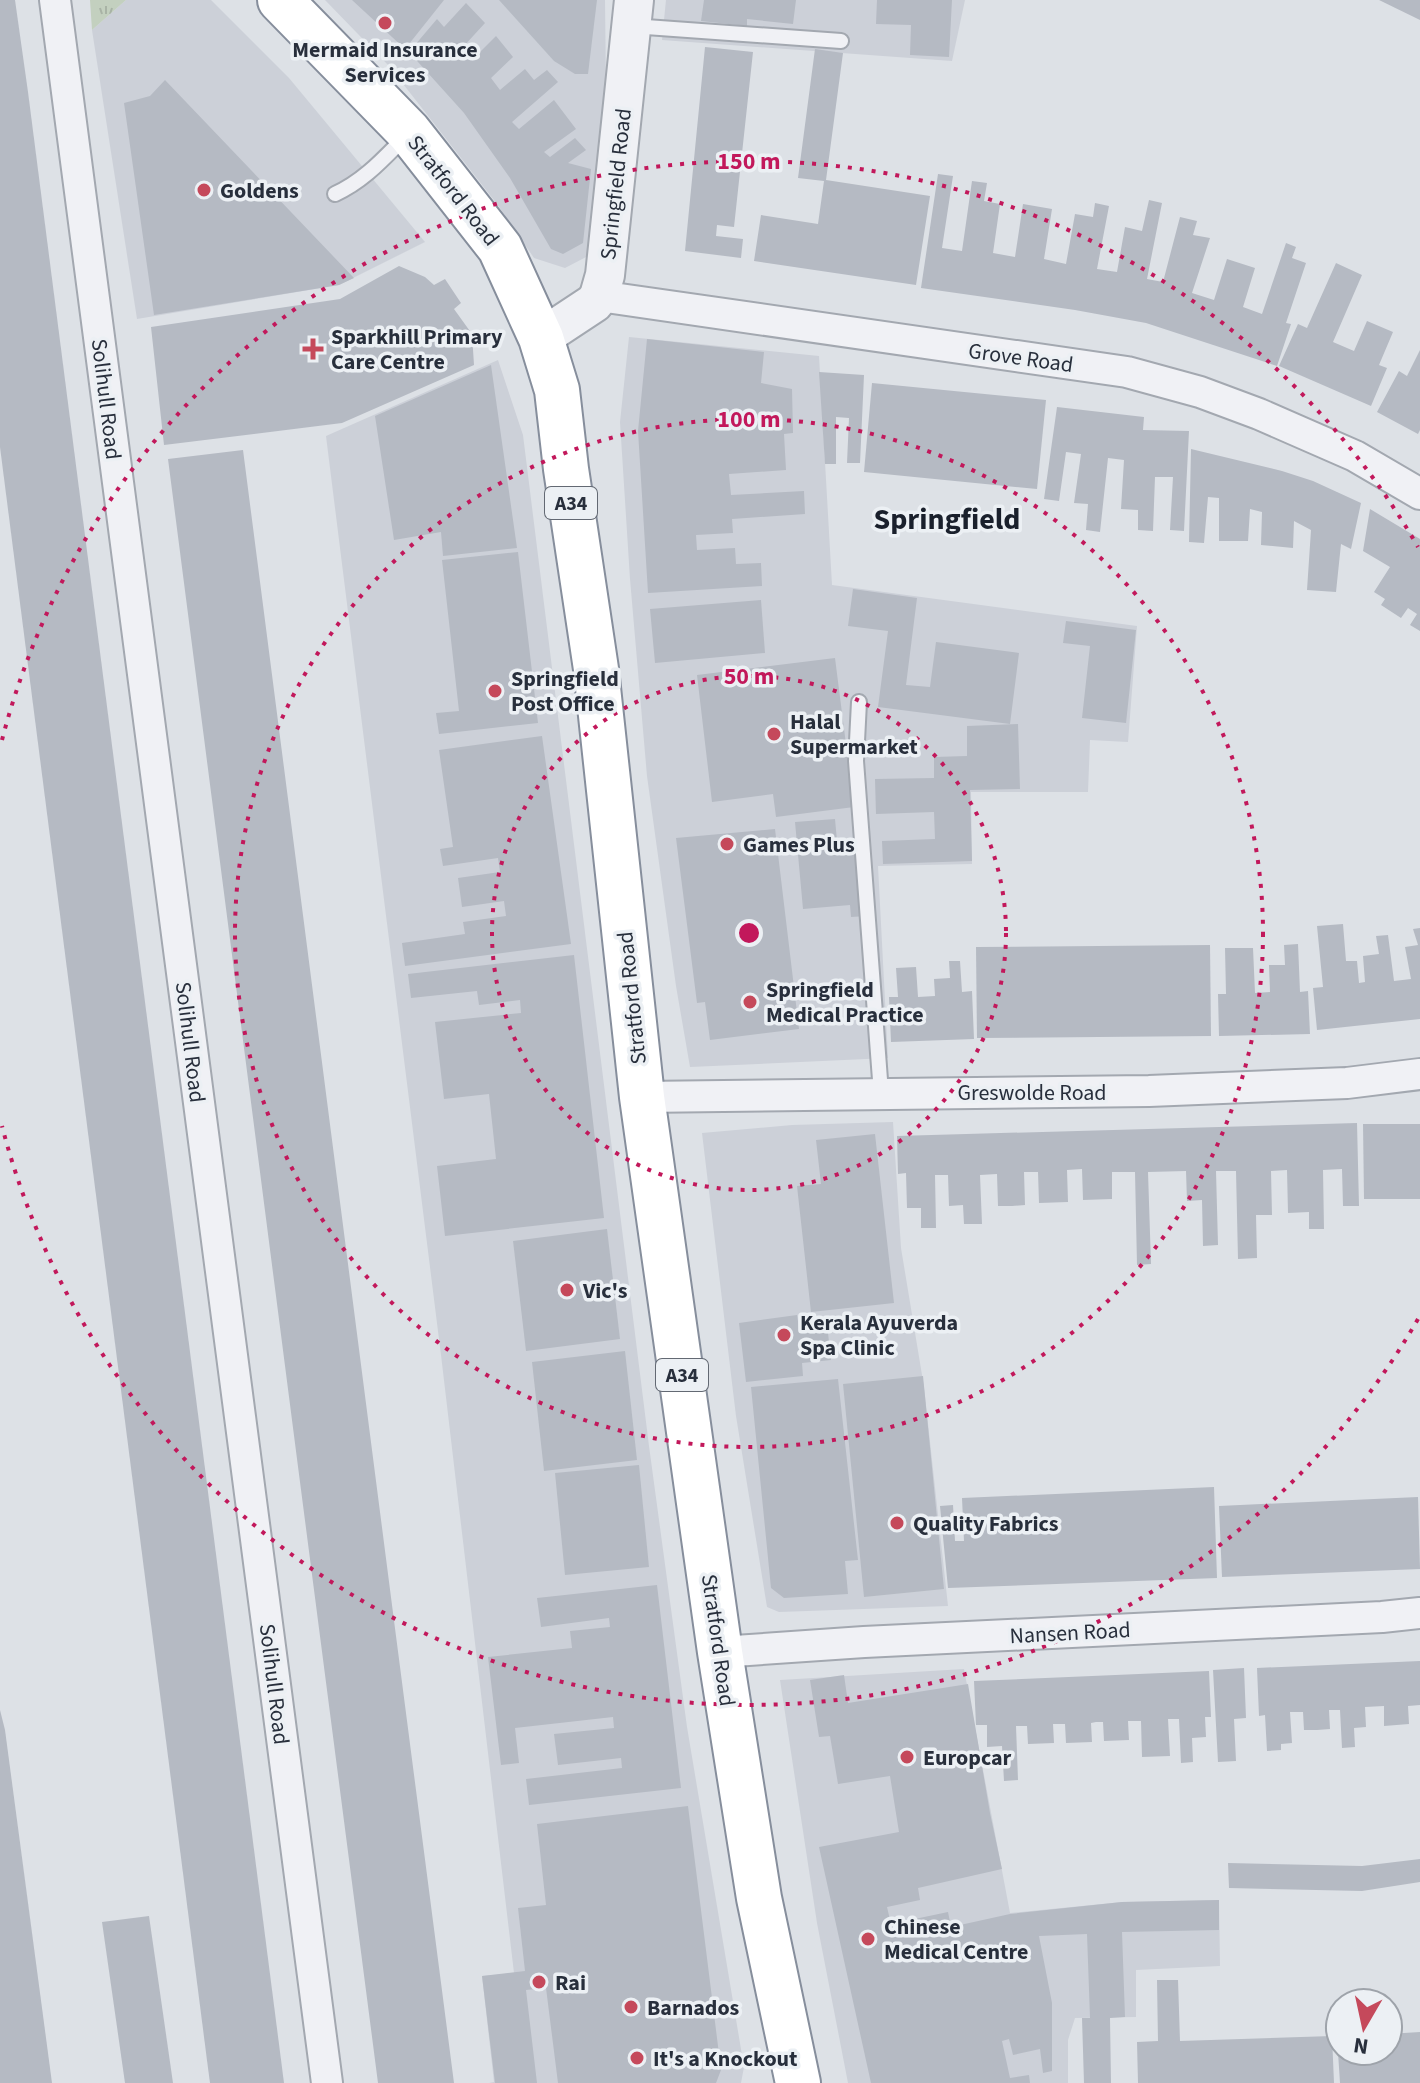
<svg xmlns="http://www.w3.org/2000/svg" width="1420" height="2083" font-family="'Source Sans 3',sans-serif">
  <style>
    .built { fill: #ccd0d8 }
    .grass { fill: url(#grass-tufts) }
    .building { fill: #b5bac3 }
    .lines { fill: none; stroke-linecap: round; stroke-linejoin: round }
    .service-casing { stroke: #a3a8b0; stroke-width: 18 }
    .minor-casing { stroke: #a3a8b0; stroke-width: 34 }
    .tertiary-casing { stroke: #a3a8b0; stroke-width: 42 }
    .trunk-casing { stroke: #868e9c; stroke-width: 48 }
    .service { stroke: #f0f1f5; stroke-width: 14 }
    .minor { stroke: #f0f1f5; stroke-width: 30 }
    .tertiary { stroke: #f0f1f5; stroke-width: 38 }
    .trunk { stroke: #fff; stroke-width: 44 }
    .ring { fill: none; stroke: #c2185b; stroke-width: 4; stroke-dasharray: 4 8 }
    .poi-dot { fill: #c5495b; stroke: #ecf0f4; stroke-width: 3 }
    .labels { text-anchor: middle; stroke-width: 7; stroke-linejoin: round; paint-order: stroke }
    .shield { fill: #ecf0f4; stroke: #636973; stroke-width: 2 }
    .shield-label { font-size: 20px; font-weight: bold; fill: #282f3c }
    .poi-label { font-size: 22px; font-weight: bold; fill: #282f3c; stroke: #ecf0f4; text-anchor: start }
    .street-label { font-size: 22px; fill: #282f3c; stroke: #ecf0f4 }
    .district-label { font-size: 30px; font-weight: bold; fill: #1a202c; stroke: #ecf0f4 }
    .centre { fill: #c2185b; stroke: #ecf0f4; stroke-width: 4 }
    .ring-label { font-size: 24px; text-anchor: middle; font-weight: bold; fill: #c2185b; stroke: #ecf0f4; stroke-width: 7; stroke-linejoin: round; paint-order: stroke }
  </style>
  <defs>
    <pattern id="grass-tufts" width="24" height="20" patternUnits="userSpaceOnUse" patternTransform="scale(2)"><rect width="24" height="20" fill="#c3d0bf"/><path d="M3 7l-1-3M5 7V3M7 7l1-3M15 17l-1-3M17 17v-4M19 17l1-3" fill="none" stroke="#a8b3a5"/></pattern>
  </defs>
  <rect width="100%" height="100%" fill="#dde1e6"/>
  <g class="built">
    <polygon points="126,0 211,0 289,78 425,242 339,285 137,319 92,30"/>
    <polygon points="325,0 605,0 606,88 588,256 565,268 534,258 497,204 389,66"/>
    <polygon points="666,0 965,0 952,61 662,40"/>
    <polygon points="629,337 819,356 832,585 1137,626 1128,742 1090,740 1088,792 971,792 972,864 878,866 888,1058 690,1067 676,986 647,776 630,579 620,422"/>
    <polygon points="498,360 523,435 649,1446 687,1727 744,2067 741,2083 489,2083 494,2082 482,1976 514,1973 441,1355 326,436"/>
    <polygon points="893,1122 901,1248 924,1387 948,1606 779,1612 767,1607 736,1416 702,1133 792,1125"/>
    <polygon points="964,1669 1010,1913 1122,1902 1219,1900 1220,1966 1136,1970 1136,2017 1075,2018 1068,2040 1068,2083 848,2083 817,1923 780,1680"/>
  </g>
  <polygon class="grass" points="90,0 126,0 92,30"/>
  <g class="building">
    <polygon points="0,0 15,0 28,92 284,2083 210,2083 208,2068 0,447"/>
    <polygon points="352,0 444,0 405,49"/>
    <polygon points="499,0 597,0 588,74 575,74 554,61"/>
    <polygon points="704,0 796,0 793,24 747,19 747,26 701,21"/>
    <polygon points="877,0 952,0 949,57 910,55 911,25 876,24"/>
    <polygon points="1379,0 1420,0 1420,20"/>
    <polygon points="466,3 485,23 463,47 467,52 474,58 496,36 513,57 491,78 500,90 525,69 534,80 547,70 558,82 512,122 519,129 554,100 576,129 544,152 550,157 575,138 586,150 568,163 591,169 583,243 563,254 551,249 510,178 464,113 409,52 437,19 444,27"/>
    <polygon points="705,47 753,52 734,227 717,225 716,236 743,239 741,258 685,251"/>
    <polygon points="815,49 843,53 826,180 930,196 916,285 754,261 761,215 818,224 824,181 798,178"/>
    <polygon points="165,80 354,278 339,285 154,315 124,103 150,96"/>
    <polygon points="938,174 953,176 942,248 962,251 972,181 987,183 984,201 1000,204 993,253 1015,257 1023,204 1052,209 1044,259 1066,264 1075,214 1093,217 1095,203 1109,206 1097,269 1117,272 1125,227 1142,231 1149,200 1162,203 1147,279 1163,282 1180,217 1197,221 1193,235 1210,238 1192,293 1214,300 1227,259 1255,268 1243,307 1262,314 1286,243 1296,247 1292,258 1306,263 1286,323 1291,324 1277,366 1146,323 1075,310 921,288"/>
    <polygon points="1336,263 1362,275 1333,342 1354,351 1367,321 1393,332 1379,365 1387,368 1371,406 1279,366 1298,324 1307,328"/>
    <polygon points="399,266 425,277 434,285 445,279 461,303 454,309 472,334 474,365 342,423 164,445 151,327 340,299"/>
    <polygon points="647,339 764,352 761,383 792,389 793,433 784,434 786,470 729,474 731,495 804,491 805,514 732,519 733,533 696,535 697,550 735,548 736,564 761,563 762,586 648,593 638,431"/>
    <polygon points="1420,350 1420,430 1418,434 1377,412 1399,371 1407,376"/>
    <polygon points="491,365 517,548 443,556 441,532 394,540 375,416"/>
    <polygon points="819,372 864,375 860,463 847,463 849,418 836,417 836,464 825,464"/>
    <polygon points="872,383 1046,400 1037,489 864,472"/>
    <polygon points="1057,407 1144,417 1143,430 1189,431 1184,531 1170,530 1173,477 1155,477 1153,531 1138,530 1138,510 1121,509 1124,460 1108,458 1100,532 1086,530 1088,504 1074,503 1081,454 1066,452 1059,501 1044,499"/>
    <polygon points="1191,449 1282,471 1313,481 1361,503 1351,549 1341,544 1336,592 1307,590 1311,530 1294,521 1293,548 1261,545 1262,512 1250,509 1248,541 1219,541 1219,498 1208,497 1204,543 1189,542"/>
    <polygon points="243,450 396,1636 454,2083 378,2083 300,1482 168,459"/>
    <polygon points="1370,509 1420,539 1420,631 1410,625 1417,614 1408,608 1401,618 1381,605 1385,599 1374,592 1390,567 1363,551"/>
    <polygon points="518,552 538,723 439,734 436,713 459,711 442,560"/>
    <polygon points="853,589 917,598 906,685 930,687 936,642 1019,653 1010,724 878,707 888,631 848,626"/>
    <polygon points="761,600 765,653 655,663 650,609"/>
    <polygon points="1066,621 1136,630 1126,723 1082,718 1090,646 1063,643"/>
    <polygon points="835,658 854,807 776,817 773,794 712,802 697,675"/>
    <polygon points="1018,724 1020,789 970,790 972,861 883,864 882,841 935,839 934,812 876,814 875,779 934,778 934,757 967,756 967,726"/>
    <polygon points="542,736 571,944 405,966 402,943 465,934 463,922 506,916 504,901 462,907 458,878 500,872 498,858 443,866 440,849 453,847 439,750"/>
    <polygon points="835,819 837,841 860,838 867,916 851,917 850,905 803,909 795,822"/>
    <polygon points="775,829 799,1029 710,1040 705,1002 697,1003 676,838"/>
    <polygon points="1343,924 1346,961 1357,961 1359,983 1365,982 1363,956 1379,954 1376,936 1388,935 1394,981 1411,979 1405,947 1418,945 1413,929 1420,928 1420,1019 1317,1030 1313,988 1323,987 1317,926"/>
    <polygon points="1298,944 1300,992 1308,991 1310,1034 1219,1036 1218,994 1226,994 1225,948 1253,948 1255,993 1270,992 1269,965 1285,965 1284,945"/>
    <polygon points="1210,945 1211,1036 977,1038 976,947"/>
    <polygon points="574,955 604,1218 445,1236 437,1166 496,1159 489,1094 444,1099 435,1022 521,1013 520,1000 479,1005 477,991 411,998 408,974"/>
    <polygon points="949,961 960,961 962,992 972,991 974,1039 891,1042 889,997 898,997 896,968 916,967 918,997 935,996 934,979 950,978"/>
    <polygon points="1357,1123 1359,1206 1343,1206 1342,1169 1323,1170 1324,1229 1309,1229 1309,1212 1288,1213 1287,1170 1271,1171 1272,1215 1256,1215 1257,1258 1238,1259 1236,1171 1216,1171 1218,1245 1203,1246 1202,1200 1187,1201 1186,1171 1148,1172 1151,1264 1137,1265 1135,1172 1112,1172 1112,1199 1083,1200 1082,1169 1067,1170 1068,1202 1039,1203 1038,1172 1024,1172 1025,1205 1012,1206 998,1206 997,1174 980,1175 982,1224 964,1224 963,1205 949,1206 948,1175 935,1175 936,1228 921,1228 921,1208 907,1208 906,1173 898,1174 897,1136"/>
    <polygon points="1363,1124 1420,1124 1420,1199 1364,1199"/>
    <polygon points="875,1134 894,1303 811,1312 797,1186 821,1184 816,1140"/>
    <polygon points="607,1229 620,1339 526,1351 513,1241"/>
    <polygon points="797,1315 799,1328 827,1324 831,1360 802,1363 803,1376 746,1382 739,1323"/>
    <polygon points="625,1351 637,1460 544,1471 532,1362"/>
    <polygon points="923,1376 944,1589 864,1597 843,1384"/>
    <polygon points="838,1379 858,1560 845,1561 848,1594 784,1598 771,1588 751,1387"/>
    <polygon points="639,1465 649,1567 565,1575 555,1473"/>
    <polygon points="1214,1487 1217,1578 948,1588 940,1506 953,1505 955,1541 964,1541 962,1498"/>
    <polygon points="1418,1497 1420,1569 1222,1577 1219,1506"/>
    <polygon points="657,1585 681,1788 529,1805 526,1779 622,1768 621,1758 558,1765 554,1734 614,1728 613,1717 515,1728 519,1763 501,1765 488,1657 572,1648 570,1631 610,1627 609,1618 541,1627 537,1598"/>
    <polygon points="1420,1661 1420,1705 1408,1706 1409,1724 1384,1726 1384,1706 1365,1707 1366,1727 1354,1728 1355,1747 1342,1748 1340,1710 1329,1710 1330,1729 1317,1730 1304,1730 1303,1712 1290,1712 1292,1743 1281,1744 1281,1750 1267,1751 1265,1715 1259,1716 1257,1668"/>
    <polygon points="1244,1668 1246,1718 1234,1719 1236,1761 1218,1762 1213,1670"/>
    <polygon points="1209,1671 1211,1717 1205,1717 1206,1737 1192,1738 1193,1762 1181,1763 1179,1719 1168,1719 1170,1756 1142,1757 1141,1721 1128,1721 1129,1740 1104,1741 1103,1722 1096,1722 1091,1723 1092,1742 1066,1743 1065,1724 1053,1724 1054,1743 1028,1744 1027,1726 1016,1726 1018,1780 1004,1781 1002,1746 987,1747 987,1725 976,1725 974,1681"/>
    <polygon points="844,1675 848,1703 968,1684 990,1813 1002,1869 918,1888 920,1900 887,1907 891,1924 948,1912 951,1927 1010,1914 1122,1902 1219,1900 1219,1930 1122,1932 1125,2017 1110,2018 1111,2083 1084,2083 1082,2018 1090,2018 1087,1934 1039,1936 1052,2003 1052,2071 1043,2073 1040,2049 1013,2055 1009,2039 1002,2041 1010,2078 1029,2075 1030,2083 871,2083 819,1847 899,1832 890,1776 838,1784 830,1736 819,1737 810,1680"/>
    <polygon points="0,1710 5,1730 52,2083 0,2083"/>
    <polygon points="688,1806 721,2070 716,2083 558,2083 546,1988 526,1990 537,2083 495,2083 482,1976 525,1971 518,1908 546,1905 537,1824"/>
    <polygon points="1420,1859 1420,1882 1362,1891 1229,1888 1228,1863 1362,1866"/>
    <polygon points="149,1916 173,2083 125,2083 102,1922"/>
    <polygon points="1157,1980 1178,1980 1180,2041 1332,2036 1334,2083 1138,2083 1137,2042 1158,2041"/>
    <polygon points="1420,2032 1420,2083 1340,2083 1337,2037 1340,2037 1340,2051 1388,2051 1388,2034"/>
  </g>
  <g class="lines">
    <defs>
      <g id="service">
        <polyline points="632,26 841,41"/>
        <path d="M335,194C364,181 384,158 406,136"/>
        <polyline points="859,702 856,761 881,1093"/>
      </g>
      <g id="minor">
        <polyline points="55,0 327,2083"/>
        <polyline points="599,296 1127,372 1200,392 1259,414 1355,456 1420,494"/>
        <polyline points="642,1097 1149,1091 1347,1083 1420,1074"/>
        <polyline points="720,1652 864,1642 1382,1617 1420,1613"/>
      </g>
      <polyline id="tertiary" points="541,338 594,303 599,296 605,275 634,0"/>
      <polyline id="trunk" points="280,0 409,132 500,248 541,338 557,390 566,469 596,669 642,1097 720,1652 759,1898 798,2083"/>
    </defs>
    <use href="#service" class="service-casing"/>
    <use href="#minor" class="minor-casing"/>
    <use href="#tertiary" class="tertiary-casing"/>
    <use href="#trunk" class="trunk-casing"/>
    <use href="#service" class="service"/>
    <use href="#minor" class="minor"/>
    <use href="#tertiary" class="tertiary"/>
    <use href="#trunk" class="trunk"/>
  </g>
  <g class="ring">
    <circle cx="749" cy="933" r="257"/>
    <circle cx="749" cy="933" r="514"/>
    <path d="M1418 1319A772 772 0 0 1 2 1126M2 740A772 772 0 0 1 1418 547"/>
  </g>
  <g class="poi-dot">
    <circle cx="385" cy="23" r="8"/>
    <circle cx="204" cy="190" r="8"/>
    <path d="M309 337h8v8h8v8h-8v8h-8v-8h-8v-8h8z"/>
    <circle cx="495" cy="691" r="8"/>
    <circle cx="774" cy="734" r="8"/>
    <circle cx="727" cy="844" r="8"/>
    <circle cx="750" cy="1002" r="8"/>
    <circle cx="567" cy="1290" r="8"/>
    <circle cx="784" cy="1335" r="8"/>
    <circle cx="897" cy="1523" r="8"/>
    <circle cx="907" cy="1757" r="8"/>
    <circle cx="868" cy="1939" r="8"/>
    <circle cx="539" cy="1982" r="8"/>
    <circle cx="631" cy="2007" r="8"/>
    <circle cx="637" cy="2058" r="8"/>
  </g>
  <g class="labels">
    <g class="shield">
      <rect x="545" y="487" width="52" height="32" rx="6"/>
      <rect x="656" y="1359" width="52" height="32" rx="6"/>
    </g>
    <g class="shield-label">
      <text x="571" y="510">A34</text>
      <text x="682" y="1382">A34</text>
    </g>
    <g class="poi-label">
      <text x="385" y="57" text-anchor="middle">Mermaid Insurance<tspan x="385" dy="25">Services</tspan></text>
      <text x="220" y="198">Goldens</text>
      <text x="331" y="344">Sparkhill Primary<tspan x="331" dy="25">Care Centre</tspan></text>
      <text x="511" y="686">Springfield<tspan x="511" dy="25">Post Office</tspan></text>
      <text x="790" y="729">Halal<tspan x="790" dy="25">Supermarket</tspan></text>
      <text x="743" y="852">Games Plus</text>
      <text x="766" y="997">Springfield<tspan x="766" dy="25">Medical Practice</tspan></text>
      <text x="583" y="1298">Vic's</text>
      <text x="800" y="1330">Kerala Ayuverda<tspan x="800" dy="25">Spa Clinic</tspan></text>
      <text x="913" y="1531">Quality Fabrics</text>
      <text x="923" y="1765">Europcar</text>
      <text x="884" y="1934">Chinese<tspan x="884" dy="25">Medical Centre</tspan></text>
      <text x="555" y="1990">Rai</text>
      <text x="647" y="2015">Barnados</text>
      <text x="653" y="2066">It's a Knockout</text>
    </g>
    <g class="street-label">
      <text transform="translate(615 184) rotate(-84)" y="8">Springfield Road</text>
      <text transform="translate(454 190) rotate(52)" y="8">Stratford Road</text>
      <text transform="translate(1021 357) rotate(8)" y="8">Grove Road</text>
      <text transform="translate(107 399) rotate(83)" y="8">Solihull Road</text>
      <text transform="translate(631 998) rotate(-96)" y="8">Stratford Road</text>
      <text transform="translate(191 1042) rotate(83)" y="8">Solihull Road</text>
      <text x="1032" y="1100">Greswolde Road</text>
      <text transform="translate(1070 1632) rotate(-3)" y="8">Nansen Road</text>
      <text transform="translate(719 1640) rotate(82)" y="8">Stratford Road</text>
      <text transform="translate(275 1684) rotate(83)" y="8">Solihull Road</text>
    </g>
    <g class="district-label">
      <text x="947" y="529">Springfield</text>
    </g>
  </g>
  <circle cx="749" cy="933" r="12" class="centre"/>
  <g class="ring-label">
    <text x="749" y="169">150 m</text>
    <text x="749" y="427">100 m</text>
    <text x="749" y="684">50 m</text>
  </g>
  <g transform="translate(1364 2027) rotate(189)"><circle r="38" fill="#ecf0f4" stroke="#9ea3aa" stroke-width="2"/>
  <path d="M0-6L14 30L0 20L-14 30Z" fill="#c5495b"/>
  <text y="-12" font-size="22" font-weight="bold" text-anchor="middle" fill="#282f3c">N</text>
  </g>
</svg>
